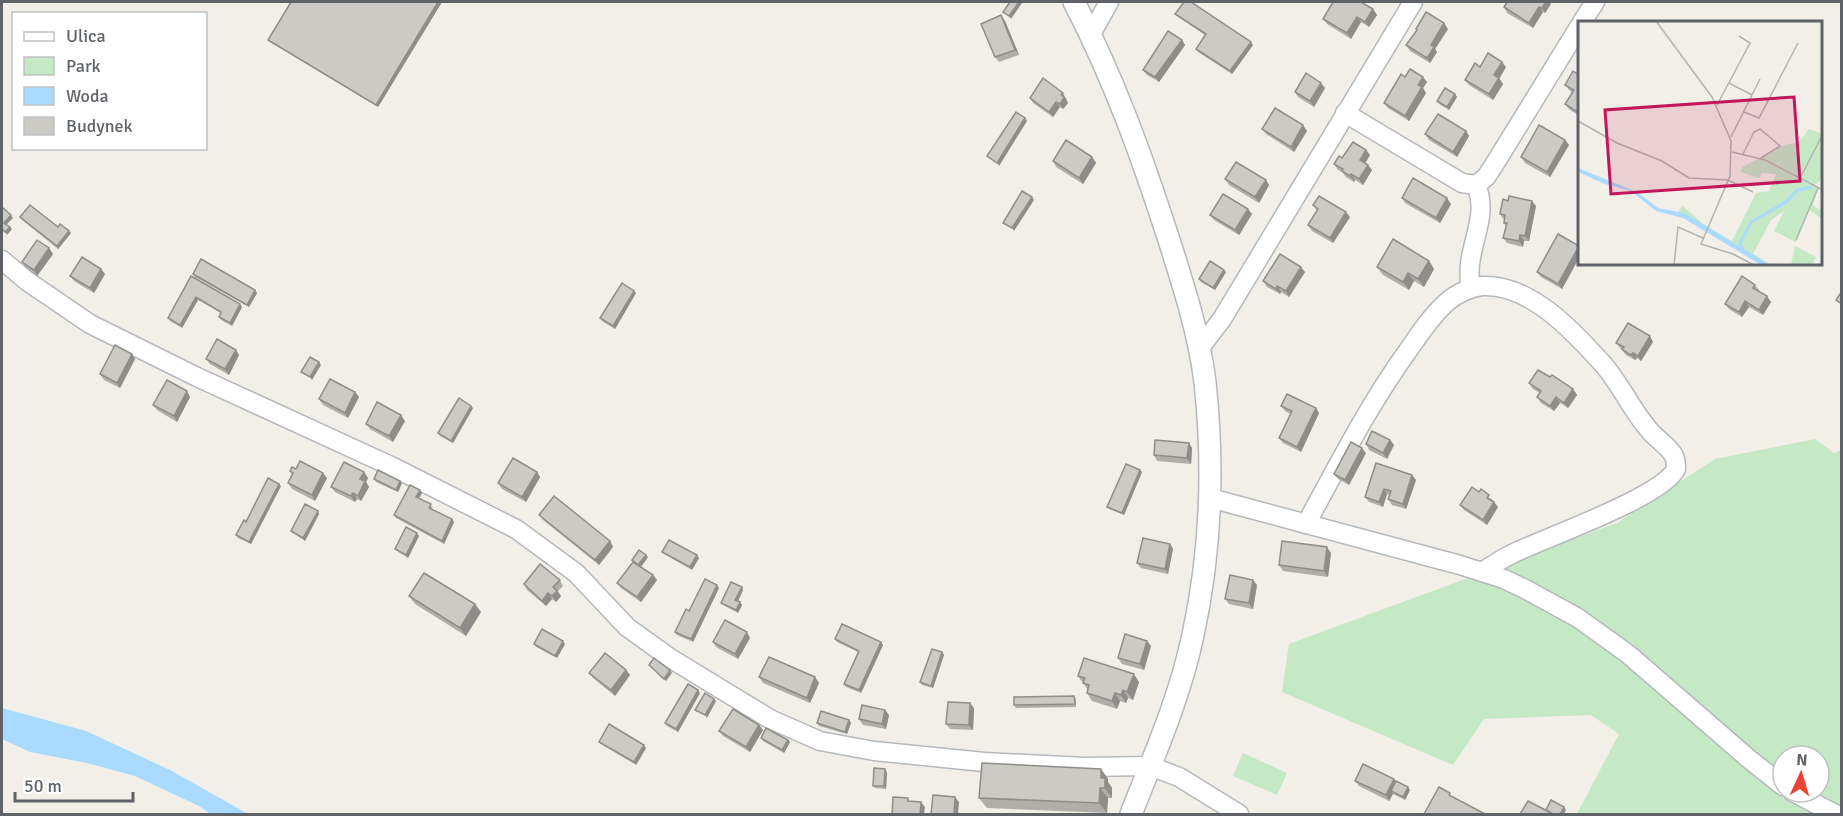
<svg xmlns="http://www.w3.org/2000/svg" width="1843" height="816" font-family="Signika,sans-serif">
  <style>
    .green { fill: #c5e8c5; fill-rule: evenodd }
    .water { fill: #aadaff }
    .lines { fill: none; stroke-linecap: round; stroke-linejoin: round }
    .minor-casing { stroke: #b5b8bc; stroke-width: 21 }
    .tertiary-casing { stroke: #b5b8bc; stroke-width: 24 }
    .minor { stroke: #fff; stroke-width: 18 }
    .tertiary { stroke: #fff; stroke-width: 21 }
    .wall { fill: #afaea9 }
    .shaded-wall { fill: #8f8d8a }
    .building { fill: #cccac5; stroke: #8f8d8a; stroke-width: 1.5 }
    .inset-river { fill: none; stroke: #aadaff; stroke-width: 3 }
    .inset-road { fill: none; stroke: #b3b3b1; stroke-width: 1.5 }
    .view { fill: #c2185b; fill-opacity: 0.15; stroke: #c2185b; stroke-width: 3 }
    .inset-edge { fill: none; stroke: #5f6368; stroke-width: 3 }
  </style>
  <rect width="100%" height="100%" fill="#f1efe8"/>
  <g class="green">
    <path d="M1815,439L1834,453L1841,450V814H1577L1619,734L1591,715L1484,719L1453,765L1282,692L1289,644L1617,523L1715,459ZM1783,756H1819V792H1783Z"/>
    <polygon points="1243,753 1287,773 1277,795 1233,776"/>
  </g>
  <polygon class="water" points="2,708 86,731 170,770 248,814 211,814 199,806 135,776 87,763 30,752 2,739"/>
  <g class="lines">
    <defs>
      <g id="minor">
        <polyline points="1582,22 1595,2"/>
        <polyline points="1091,34 1109,2"/>
        <polyline points="1345,113 1462,183 1476,185 1486,177 1494,165 1579,27"/>
        <polyline points="2,260 27,281 90,324 197,377 393,467 516,529 576,573 627,627 670,658 770,719 820,741 874,751 984,762 1084,767 1150,766 1179,777 1239,814"/>
        <path d="M1470,289C1470,281 1469,272 1470,264C1473,237 1488,212 1476,185"/>
        <polyline points="1199,349 1222,319 1413,2"/>
        <polyline points="1210,498 1460,565 1504,579 1525,589 1578,618 1628,654 1749,759 1783,786"/>
        <path d="M1306,524C1338,466 1368,406 1407,352C1419,335 1431,316 1447,302C1456,294 1470,287 1483,286C1530,284 1573,331 1602,363C1620,383 1631,409 1649,430C1656,439 1668,445 1674,456C1676,460 1676,464 1676,469C1662,497 1547,537 1514,553C1503,558 1493,565 1482,572"/>
        <polyline points="1793,792 1835,814"/>
      </g>
      <path id="tertiary" d="M1074,2C1114,79 1141,154 1168,237C1183,284 1199,333 1205,382C1214,466 1211,552 1193,635C1180,697 1154,756 1131,814"/>
    </defs>
    <use href="#minor" class="minor-casing"/>
    <use href="#tertiary" class="tertiary-casing"/>
    <use href="#minor" class="minor"/>
    <use href="#tertiary" class="tertiary"/>
  </g>
  <g class="wall">
    <polygon points="291,2 442,2 378,107 270,42 268,40"/>
    <polygon points="1551,4 1545,13 1543,12 1533,28 1507,13 1504,7"/>
    <polygon points="1373,9 1377,15 1369,27 1361,22 1351,39 1327,24 1323,19"/>
    <polygon points="1175,14 1253,45 1232,74 1198,52 1196,49 1205,35 1177,16"/>
    <polygon points="1005,21 1019,55 999,62 995,57"/>
    <polygon points="1448,29 1435,49 1437,52 1430,63 1410,51 1406,45"/>
    <polygon points="1182,40 1185,45 1159,82 1147,75 1143,70"/>
    <polygon points="1480,67 1506,67 1499,78 1503,84 1493,100 1469,85 1465,80"/>
    <polygon points="1579,75 1579,116 1569,109 1565,104 1572,92 1569,90 1565,85"/>
    <polygon points="1405,77 1427,82 1423,88 1426,93 1409,121 1388,108 1384,103"/>
    <polygon points="1325,88 1314,107 1298,97 1295,92"/>
    <polygon points="1455,94 1457,97 1449,110 1439,104 1437,101"/>
    <polygon points="1030,98 1067,98 1066,99 1068,103 1063,109 1060,107 1053,117 1033,103"/>
    <polygon points="1262,129 1307,131 1294,152 1266,134"/>
    <polygon points="1466,131 1469,136 1457,157 1429,140 1425,134"/>
    <polygon points="1565,140 1569,145 1550,177 1525,163 1521,157"/>
    <polygon points="1366,150 1370,155 1365,163 1372,170 1363,185 1355,180 1354,182 1346,177 1342,172 1338,170 1334,164 1342,158"/>
    <polygon points="1092,157 1096,163 1083,184 1056,167 1053,161"/>
    <polygon points="1225,179 1266,180 1269,185 1259,203 1229,185"/>
    <polygon points="1402,198 1451,204 1440,223 1405,203"/>
    <polygon points="1313,205 1350,217 1333,243 1312,231 1308,225 1317,211"/>
    <polygon points="1536,206 1529,241 1524,241 1523,247 1507,243 1503,238 1506,226 1504,223 1504,220 1500,214"/>
    <polygon points="1252,214 1239,235 1214,220 1210,215"/>
    <polygon points="20,217 58,227 71,233 58,249 22,220"/>
    <polygon points="1579,246 1579,258 1562,289 1541,277 1537,272"/>
    <polygon points="53,254 37,276 26,268 22,262"/>
    <polygon points="1429,261 1434,269 1424,287 1414,281 1409,290 1383,275 1377,267"/>
    <polygon points="101,269 105,274 94,293 74,281 70,276"/>
    <polygon points="1226,272 1215,290 1201,282 1199,279"/>
    <polygon points="1305,272 1289,297 1281,292 1280,294 1267,287 1263,281"/>
    <polygon points="193,274 255,290 257,293 249,307 195,277"/>
    <polygon points="191,276 240,304 242,307 232,326 221,320 219,317 221,313 198,300 182,328 170,321 168,318"/>
    <polygon points="1755,285 1759,290 1758,291 1771,302 1763,315 1749,307 1742,317 1729,309 1725,304"/>
    <polygon points="636,293 615,329 602,321 600,318"/>
    <polygon points="1653,342 1641,361 1637,358 1635,360 1626,355 1616,343"/>
    <polygon points="239,355 229,375 210,364 206,359"/>
    <polygon points="135,359 120,388 104,380 100,374"/>
    <polygon points="1550,377 1573,389 1577,395 1568,408 1560,403 1554,411 1541,403 1537,397 1540,393 1533,389 1529,383"/>
    <polygon points="355,392 359,397 348,418 323,405 319,399"/>
    <polygon points="190,397 177,422 157,410 153,405"/>
    <polygon points="1281,406 1319,413 1301,452 1283,443 1279,438 1291,414 1285,411"/>
    <polygon points="473,408 453,443 440,436 438,433"/>
    <polygon points="405,421 393,442 370,429 366,424"/>
    <polygon points="1390,440 1394,445 1387,459 1369,450 1366,444"/>
    <polygon points="1189,443 1192,448 1191,464 1157,461 1154,455"/>
    <polygon points="1366,453 1349,485 1338,479 1334,474"/>
    <polygon points="296,469 327,478 315,501 292,489 288,483 292,475 290,471"/>
    <polygon points="537,472 540,477 526,502 502,489 498,483"/>
    <polygon points="1142,472 1124,515 1109,509 1107,507"/>
    <polygon points="1412,475 1416,480 1406,509 1392,505 1388,499 1390,495 1387,494 1383,507 1369,502 1365,497"/>
    <polygon points="368,478 366,482 369,487 361,501 357,499 355,502 335,492 331,487"/>
    <polygon points="374,479 400,481 402,483 398,492 376,482"/>
    <polygon points="281,486 251,544 238,538 236,535 246,522"/>
    <polygon points="1479,492 1493,500 1493,501 1498,507 1487,525 1464,510 1460,505"/>
    <polygon points="422,493 418,499 433,507 431,509 452,519 454,522 444,544 396,518 394,515"/>
    <polygon points="318,511 319,514 305,541 293,533 291,531"/>
    <polygon points="539,515 610,541 613,547 599,565 543,520"/>
    <polygon points="419,536 408,558 397,551 395,549"/>
    <polygon points="1170,544 1173,549 1168,574 1141,568 1137,563"/>
    <polygon points="662,552 699,558 692,570 664,554"/>
    <polygon points="1331,553 1328,577 1283,571 1279,565"/>
    <polygon points="648,557 641,567 653,575 657,580 641,602 621,588 617,583 633,562 632,560"/>
    <polygon points="560,580 563,586 558,591 561,596 556,602 552,599 546,606 527,590 524,584"/>
    <polygon points="1257,585 1253,609 1229,604 1225,599"/>
    <polygon points="742,587 743,590 738,601 742,605 738,613 723,605 721,603"/>
    <polygon points="719,588 693,642 677,635 675,632 689,611"/>
    <polygon points="409,596 481,612 466,636 415,604"/>
    <polygon points="750,638 738,659 716,647 713,642"/>
    <polygon points="835,639 883,645 861,693 846,687 844,684 858,652 837,642"/>
    <polygon points="534,644 565,644 557,658 536,647"/>
    <polygon points="1151,646 1144,670 1122,664 1118,658"/>
    <polygon points="942,652 944,655 933,688 922,685 920,682"/>
    <polygon points="626,670 630,675 615,696 593,678 589,673"/>
    <polygon points="1078,676 1139,682 1133,700 1128,698 1126,703 1120,701 1117,709 1092,701 1087,693 1088,690"/>
    <polygon points="759,677 819,683 810,703 763,683"/>
    <polygon points="700,693 678,732 667,726 665,723"/>
    <polygon points="1074,696 1076,699 1076,707 1016,708 1014,705"/>
    <polygon points="974,708 973,730 950,729 946,724"/>
    <polygon points="885,710 889,715 886,729 863,725 859,719"/>
    <polygon points="849,720 851,723 847,734 819,726 817,723"/>
    <polygon points="759,725 763,730 750,752 723,736 719,731"/>
    <polygon points="761,738 788,740 790,742 784,753 763,741"/>
    <polygon points="599,742 646,748 636,765 601,744"/>
    <polygon points="1101,769 1108,779 1108,782 1112,788 1112,798 1108,798 1107,813 987,808 979,798"/>
    <polygon points="887,772 886,789 875,788 873,786"/>
    <polygon points="1355,781 1396,781 1410,790 1405,800 1393,794 1389,801 1359,786"/>
  </g>
  <g class="shaded-wall">
    <polygon points="438,2 442,2 378,107 376,105"/>
    <polygon points="1019,2 1021,2 1022,3 1011,19 1009,16"/>
    <polygon points="1546,2 1549,2 1551,4 1545,13 1542,8"/>
    <polygon points="1539,7 1543,12 1533,28 1529,23"/>
    <polygon points="1373,9 1377,15 1369,27 1365,22"/>
    <polygon points="1001,15 1005,21 1019,55 1015,50"/>
    <polygon points="1357,17 1361,22 1351,39 1347,33"/>
    <polygon points="1444,23 1448,29 1435,49 1437,52 1430,63 1427,58 1431,45"/>
    <polygon points="1182,40 1185,45 1159,82 1155,77"/>
    <polygon points="1251,42 1253,45 1232,74 1230,71"/>
    <polygon points="1502,62 1506,67 1498,81 1494,75"/>
    <polygon points="1423,77 1427,82 1423,88 1426,93 1409,121 1405,116 1418,85"/>
    <polygon points="1499,78 1503,84 1493,100 1489,94"/>
    <polygon points="1321,83 1325,88 1314,107 1310,101"/>
    <polygon points="1063,93 1068,103 1063,109 1060,104 1061,95"/>
    <polygon points="1455,94 1457,97 1449,110 1447,107"/>
    <polygon points="1056,102 1060,107 1053,117 1049,112"/>
    <polygon points="1025,118 1027,121 999,166 997,163"/>
    <polygon points="1303,125 1307,131 1294,152 1291,147"/>
    <polygon points="1466,131 1469,136 1457,157 1453,152"/>
    <polygon points="1565,140 1569,145 1550,177 1547,172"/>
    <polygon points="1366,150 1370,155 1364,165 1360,160"/>
    <polygon points="1092,157 1096,163 1083,184 1079,178"/>
    <polygon points="1368,165 1372,170 1363,185 1359,179"/>
    <polygon points="1351,174 1355,180 1354,182 1350,176"/>
    <polygon points="1266,180 1269,185 1259,203 1255,197"/>
    <polygon points="1032,197 1034,200 1014,231 1012,228"/>
    <polygon points="1447,198 1451,204 1440,223 1436,218"/>
    <polygon points="1532,201 1536,206 1529,241 1525,236"/>
    <polygon points="1248,209 1252,214 1239,235 1235,230"/>
    <polygon points="1346,212 1350,217 1333,243 1330,238"/>
    <polygon points="11,215 13,218 6,225 4,223"/>
    <polygon points="10,227 12,229 7,235 5,232"/>
    <polygon points="69,231 71,233 58,249 57,246"/>
    <polygon points="1520,235 1524,241 1523,247 1519,241"/>
    <polygon points="1579,246 1579,258 1562,289 1558,284"/>
    <polygon points="49,248 53,254 37,276 34,270"/>
    <polygon points="1429,261 1434,269 1424,287 1418,279"/>
    <polygon points="1301,267 1305,272 1289,297 1286,291"/>
    <polygon points="101,269 105,274 94,293 90,288"/>
    <polygon points="1224,270 1226,272 1215,290 1213,288"/>
    <polygon points="1408,273 1414,281 1409,290 1403,282"/>
    <polygon points="1277,286 1281,292 1280,294 1276,289"/>
    <polygon points="255,290 257,293 249,307 247,305"/>
    <polygon points="634,291 636,293 615,329 613,326"/>
    <polygon points="1767,296 1771,302 1763,315 1759,310"/>
    <polygon points="196,297 198,300 182,328 180,325"/>
    <polygon points="1745,301 1749,307 1742,317 1739,312"/>
    <polygon points="240,304 242,307 232,326 230,323"/>
    <polygon points="1650,336 1653,342 1641,361 1638,356"/>
    <polygon points="236,350 239,355 229,375 225,369"/>
    <polygon points="1633,353 1637,358 1635,360 1631,355"/>
    <polygon points="132,354 135,359 120,388 117,383"/>
    <polygon points="319,362 321,365 312,380 310,377"/>
    <polygon points="1573,389 1577,395 1568,408 1564,403"/>
    <polygon points="187,391 190,397 177,422 174,416"/>
    <polygon points="355,392 359,397 348,418 345,413"/>
    <polygon points="1556,397 1560,403 1554,411 1550,406"/>
    <polygon points="471,406 473,408 453,443 451,441"/>
    <polygon points="1316,408 1319,413 1301,452 1297,447"/>
    <polygon points="401,415 405,421 393,442 389,436"/>
    <polygon points="1390,440 1394,445 1387,459 1383,453"/>
    <polygon points="1189,443 1192,448 1191,464 1187,458"/>
    <polygon points="1362,448 1366,453 1349,485 1345,480"/>
    <polygon points="1140,470 1142,472 1124,515 1122,513"/>
    <polygon points="364,472 368,478 366,482 369,487 361,501 358,496 360,479"/>
    <polygon points="537,472 540,477 526,502 522,497"/>
    <polygon points="323,473 327,478 315,501 312,495"/>
    <polygon points="1412,475 1416,480 1406,509 1403,504"/>
    <polygon points="400,481 402,483 398,492 396,490"/>
    <polygon points="279,484 281,486 251,544 249,542"/>
    <polygon points="1384,489 1387,494 1383,507 1379,502"/>
    <polygon points="420,490 422,493 418,500 416,497"/>
    <polygon points="353,493 357,499 355,502 351,496"/>
    <polygon points="1494,502 1498,507 1487,525 1483,520"/>
    <polygon points="318,511 319,514 305,541 303,538"/>
    <polygon points="452,519 454,522 444,544 442,541"/>
    <polygon points="417,533 419,536 408,558 406,555"/>
    <polygon points="610,541 613,547 599,565 595,560"/>
    <polygon points="1170,544 1173,549 1168,574 1165,569"/>
    <polygon points="1327,547 1331,553 1328,577 1324,571"/>
    <polygon points="646,555 648,557 640,568 638,565"/>
    <polygon points="697,555 699,558 692,570 690,567"/>
    <polygon points="653,575 657,580 641,602 637,597"/>
    <polygon points="1253,580 1257,585 1253,609 1249,603"/>
    <polygon points="717,585 719,588 693,642 691,639"/>
    <polygon points="742,587 743,590 737,603 735,600"/>
    <polygon points="557,591 561,596 556,602 552,596"/>
    <polygon points="548,593 552,599 546,606 542,601"/>
    <polygon points="740,602 742,605 738,613 736,610"/>
    <polygon points="475,604 481,612 466,636 460,628"/>
    <polygon points="747,632 750,638 738,659 735,654"/>
    <polygon points="563,641 565,644 557,658 555,656"/>
    <polygon points="1147,641 1151,646 1144,670 1140,664"/>
    <polygon points="881,642 883,645 861,693 859,690"/>
    <polygon points="942,652 944,655 933,688 931,686"/>
    <polygon points="626,670 630,675 615,696 611,690"/>
    <polygon points="670,670 672,673 666,681 664,679"/>
    <polygon points="1134,674 1139,682 1133,700 1127,692"/>
    <polygon points="815,677 819,683 810,703 807,698"/>
    <polygon points="698,690 700,693 678,732 676,729"/>
    <polygon points="1123,690 1128,698 1126,703 1121,695"/>
    <polygon points="1115,693 1120,701 1117,709 1112,701"/>
    <polygon points="714,699 716,701 707,718 705,715"/>
    <polygon points="970,703 974,708 973,730 969,725"/>
    <polygon points="885,710 889,715 886,729 882,724"/>
    <polygon points="849,720 851,723 847,734 845,732"/>
    <polygon points="759,725 763,730 750,752 746,747"/>
    <polygon points="788,740 790,742 784,753 782,750"/>
    <polygon points="644,745 646,748 636,765 634,762"/>
    <polygon points="885,769 887,772 886,789 884,786"/>
    <polygon points="1101,769 1108,779 1108,782 1112,788 1112,798 1105,788 1101,778"/>
    <polygon points="1394,779 1398,784 1391,791 1393,794 1389,801 1386,795"/>
    <polygon points="1408,787 1410,790 1405,800 1403,797"/>
    <polygon points="1100,788 1108,798 1107,813 1099,803"/>
    <polygon points="955,797 959,802 958,814 954,814"/>
    <polygon points="921,802 925,807 924,814 920,814"/>
    <polygon points="1564,807 1566,810 1564,814 1560,814"/>
  </g>
  <g class="building">
    <polygon points="291,2 438,2 376,105 268,40"/>
    <polygon points="1010,2 1019,2 1009,16 1003,12"/>
    <polygon points="1184,2 1191,2 1251,42 1230,71 1196,49 1206,34 1175,14"/>
    <polygon points="1333,2 1361,2 1373,9 1365,22 1357,17 1347,33 1323,19"/>
    <polygon points="1507,2 1546,2 1542,8 1539,7 1529,23 1504,7"/>
    <polygon points="1426,12 1444,23 1431,45 1434,47 1427,58 1406,45 1417,30 1416,29"/>
    <polygon points="1001,15 1015,50 995,57 981,24"/>
    <polygon points="1168,31 1182,40 1155,77 1143,70"/>
    <polygon points="1488,53 1502,62 1494,75 1499,78 1489,94 1465,80 1475,63 1480,67"/>
    <polygon points="1410,69 1423,77 1418,85 1422,87 1405,116 1384,103 1401,74 1405,77"/>
    <polygon points="1573,71 1579,75 1579,113 1565,104 1574,90 1565,85"/>
    <polygon points="1306,73 1321,83 1310,101 1295,92"/>
    <polygon points="1043,78 1063,93 1061,95 1064,97 1060,104 1056,102 1049,112 1030,98"/>
    <polygon points="1445,88 1455,94 1447,107 1437,101"/>
    <polygon points="1275,108 1303,125 1291,147 1262,129"/>
    <polygon points="1016,112 1025,118 997,163 987,156"/>
    <polygon points="1438,114 1466,131 1453,152 1425,134"/>
    <polygon points="1539,125 1565,140 1547,172 1521,157"/>
    <polygon points="1066,140 1092,157 1079,178 1053,161"/>
    <polygon points="1353,142 1366,150 1360,160 1368,165 1359,179 1351,174 1350,176 1342,171 1343,169 1334,164 1339,156 1342,158"/>
    <polygon points="1236,162 1266,180 1255,197 1225,179"/>
    <polygon points="1413,178 1447,198 1436,218 1402,198"/>
    <polygon points="1022,191 1032,197 1012,228 1003,223"/>
    <polygon points="1223,194 1248,209 1235,230 1210,215"/>
    <polygon points="1319,196 1346,212 1330,238 1308,225 1318,209 1313,205"/>
    <polygon points="1509,196 1532,201 1525,236 1520,235 1519,241 1503,238 1507,223 1504,223 1505,215 1500,214 1503,199 1508,201"/>
    <polygon points="30,205 58,227 60,224 69,231 57,246 20,217"/>
    <polygon points="2,207 11,215 4,223 10,227 5,232 2,229"/>
    <polygon points="1558,234 1579,246 1558,284 1537,272"/>
    <polygon points="1393,239 1429,261 1418,279 1408,273 1403,282 1377,267"/>
    <polygon points="37,240 49,248 34,270 22,262"/>
    <polygon points="1280,254 1301,267 1286,291 1277,286 1276,289 1263,281"/>
    <polygon points="82,257 101,269 90,288 70,276"/>
    <polygon points="201,259 255,290 247,305 193,274"/>
    <polygon points="1210,261 1224,270 1213,288 1199,279"/>
    <polygon points="191,276 240,304 230,323 219,317 221,312 196,297 180,325 168,318"/>
    <polygon points="1742,276 1755,285 1753,288 1767,296 1759,310 1745,301 1739,312 1725,304"/>
    <polygon points="622,283 634,291 613,326 600,318"/>
    <polygon points="1842,291 1842,304 1836,300"/>
    <polygon points="1628,323 1650,336 1638,356 1633,353 1631,355 1622,349 1624,347 1616,343"/>
    <polygon points="217,339 236,350 225,369 206,359"/>
    <polygon points="115,345 132,354 117,383 100,374"/>
    <polygon points="310,357 319,362 310,377 301,372"/>
    <polygon points="1538,370 1550,377 1552,375 1573,389 1564,403 1556,397 1550,406 1537,397 1541,391 1529,383"/>
    <polygon points="330,379 355,392 345,413 319,399"/>
    <polygon points="167,380 187,391 174,416 153,405"/>
    <polygon points="1287,394 1316,408 1297,447 1279,438 1292,411 1281,406"/>
    <polygon points="459,398 471,406 451,441 438,433"/>
    <polygon points="377,402 401,415 389,436 366,424"/>
    <polygon points="1372,431 1390,440 1383,453 1366,444"/>
    <polygon points="1155,440 1189,443 1187,458 1154,455"/>
    <polygon points="1351,442 1362,448 1345,480 1334,474"/>
    <polygon points="513,458 537,472 522,497 498,483"/>
    <polygon points="300,461 323,473 312,495 288,483 293,473 290,471 292,467 296,469"/>
    <polygon points="344,462 364,472 360,479 365,481 358,496 353,493 351,496 331,487"/>
    <polygon points="1376,463 1412,475 1403,504 1388,499 1391,491 1384,489 1379,502 1365,497"/>
    <polygon points="1126,464 1140,470 1122,513 1107,507"/>
    <polygon points="378,470 400,481 396,490 374,479"/>
    <polygon points="268,478 279,484 249,542 236,535 244,520 246,522"/>
    <polygon points="410,485 420,490 416,497 431,504 429,508 452,519 442,541 394,515"/>
    <polygon points="1472,487 1479,492 1481,489 1489,495 1487,498 1494,502 1483,520 1460,505"/>
    <polygon points="554,496 610,541 595,560 539,515"/>
    <polygon points="305,504 318,511 303,538 291,531"/>
    <polygon points="406,527 417,533 406,555 395,549"/>
    <polygon points="1143,538 1170,544 1165,569 1137,563"/>
    <polygon points="669,540 697,555 690,567 662,552"/>
    <polygon points="1282,541 1327,547 1324,571 1279,565"/>
    <polygon points="639,550 646,555 638,565 632,560"/>
    <polygon points="633,562 653,575 637,597 617,583"/>
    <polygon points="540,564 560,580 553,587 557,591 552,596 548,593 542,601 524,584"/>
    <polygon points="424,573 475,604 460,628 409,596"/>
    <polygon points="1230,575 1253,580 1249,603 1225,599"/>
    <polygon points="705,579 717,585 691,639 675,632 686,609 689,611"/>
    <polygon points="731,582 742,587 735,600 740,602 736,610 721,603"/>
    <polygon points="725,620 747,632 735,654 713,642"/>
    <polygon points="842,624 881,642 859,690 844,684 859,651 835,639"/>
    <polygon points="542,629 563,641 555,656 534,644"/>
    <polygon points="1125,634 1147,641 1140,664 1118,658"/>
    <polygon points="932,649 942,652 931,686 920,682"/>
    <polygon points="605,653 626,670 611,690 589,673"/>
    <polygon points="769,657 815,677 807,698 759,677"/>
    <polygon points="654,658 670,670 664,679 649,665"/>
    <polygon points="1084,658 1134,674 1127,692 1123,690 1121,695 1115,693 1112,701 1087,693 1089,685 1083,683 1085,678 1078,676"/>
    <polygon points="688,684 698,690 676,729 665,723"/>
    <polygon points="705,693 714,699 705,715 695,710"/>
    <polygon points="1074,696 1075,704 1014,705 1014,697"/>
    <polygon points="948,702 970,703 969,725 946,724"/>
    <polygon points="862,705 885,710 882,724 859,719"/>
    <polygon points="733,709 759,725 746,747 719,731"/>
    <polygon points="821,711 849,720 845,732 817,723"/>
    <polygon points="609,724 644,745 634,762 599,742"/>
    <polygon points="766,728 788,740 782,750 761,738"/>
    <polygon points="982,763 1101,769 1101,778 1105,778 1105,788 1100,788 1099,803 979,798"/>
    <polygon points="1363,764 1394,779 1386,795 1355,781"/>
    <polygon points="874,768 885,769 884,786 873,786"/>
    <polygon points="1396,781 1408,787 1403,797 1391,791"/>
    <polygon points="1439,787 1450,793 1449,795 1485,814 1424,814"/>
    <polygon points="933,795 955,797 954,814 927,814 931,814"/>
    <polygon points="893,797 908,798 908,801 921,802 920,814 892,814"/>
    <polygon points="1551,800 1564,807 1560,814 1553,814 1546,810"/>
    <polygon points="1528,801 1553,814 1520,814"/>
  </g>
  <g transform="translate(1578 21)">
    <rect width="244" height="244" fill="#f1efe8"/>
    <path d="M231,108L244,113V158L236,165L240,167L235,184L244,190V198L231,189L218,221L196,210L206,190L193,199L175,233L195,244L155,225L100,190L105,185L124,202L154,220L178,172L191,170L198,153L184,152L181,157L163,151L164,146L206,124L221,121ZM217,225L238,236L234,244H213Z" fill="#c5e8c5"/>
    <path d="M0,147L59,171L80,187L106,192L192,244H183L105,197L78,190L53,170L27,163L0,151Z" fill="#aadaff"/>
    <path class="inset-river" d="M165,229L162,222L173,201L208,181L219,169L234,166"/>
    <path class="inset-road" d="M78,0L134,76L153,120L152,155L123,223L155,233L176,244M151,62L174,74M139,84L172,22L161,15M166,91L181,97L220,22M0,100L39,122L84,140L111,157L150,159L175,171M153,116L182,58M154,131L187,139L245,169M165,133L176,111L182,108L202,125L183,137M221,159L245,113M218,219L240,167M96,244L100,206L125,217"/>
    <path class="view" d="M216,76L222,160L33,173L27,89Z"/>
    <rect width="244" height="244" class="inset-edge"/>
  </g>
  <rect width="1843" height="816" fill="none" stroke="#5f6368" stroke-width="6"/>
  <rect x="12" y="12" width="195" height="138" fill="#ffffff" stroke="#bfc1c3" stroke-width="1.5"/>
  <rect x="24" y="32" width="30" height="9" fill="#ffffff" stroke="#bfc1c3" stroke-width="1.5"/>
  <text x="66" y="42" font-size="18" fill="#5f6368">Ulica</text>
  <rect x="24" y="57" width="30" height="18" fill="#c5e8c5" stroke="#bfc1c3" stroke-width="1.5"/>
  <text x="66" y="72" font-size="18" fill="#5f6368">Park</text>
  <rect x="24" y="87" width="30" height="18" fill="#aadaff" stroke="#bfc1c3" stroke-width="1.5"/>
  <text x="66" y="102" font-size="18" fill="#5f6368">Woda</text>
  <rect x="24" y="117" width="30" height="18" fill="#cccac5" stroke="#bfc1c3" stroke-width="1.5"/>
  <text x="66" y="132" font-size="18" fill="#5f6368">Budynek</text>
  <g transform="translate(1801 774) rotate(4)"><circle r="28" fill="#ffffff" stroke="#bfc1c3" stroke-width="1.5"/>
  <path d="M0-4.5L10 22L0 15L-10 22Z" fill="#ea4335"/>
  <text y="-9" font-size="16" font-weight="bold" text-anchor="middle" fill="#5f6368">N</text>
  </g>
  <path d="M15 792v9h118v-9" fill="none" stroke="#5f6368" stroke-width="3"/>
  <text x="24" y="792" font-size="18" fill="#5f6368" stroke="#ffffff" stroke-width="4.5" paint-order="stroke">50 m</text>
</svg>
